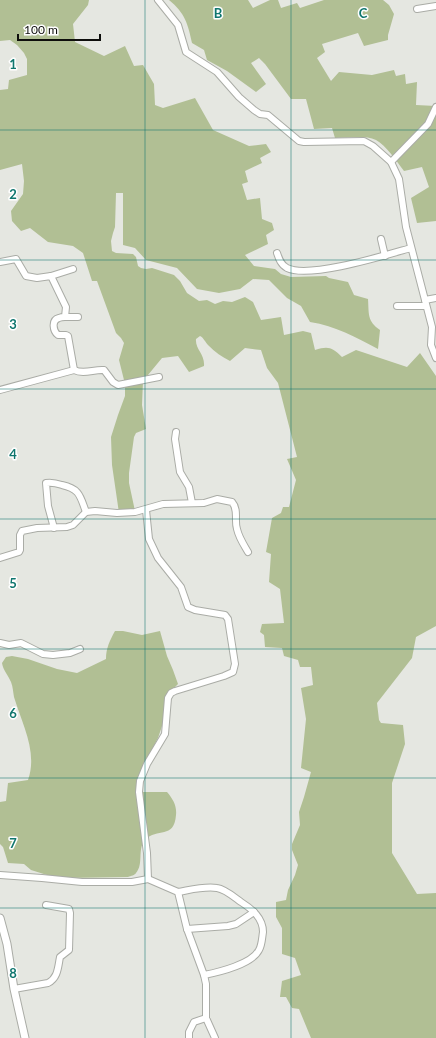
<svg xmlns="http://www.w3.org/2000/svg" width="436" height="1038" font-family="Lato,sans-serif">
  <style>
    .green { fill: #b1bf94 }
    .lines { fill: none; stroke-linecap: round; stroke-linejoin: round }
    .minor-casing { stroke: #aaaca6; stroke-width: 8 }
    .tertiary-casing { stroke: #aaaca6; stroke-width: 9 }
    .minor { stroke: #fff; stroke-width: 6 }
    .tertiary { stroke: #fff; stroke-width: 7 }
    .grid { fill: none; stroke: #0f766e; stroke-width: 1; stroke-opacity: 0.55 }
    .grid-label { font-size: 13px; text-anchor: middle; font-weight: bold; fill: #0f766e; stroke: #fff; stroke-width: 3; stroke-linejoin: round; paint-order: stroke }
  </style>
  <rect width="100%" height="100%" fill="#e5e7e1"/>
  <g class="green">
    <path d="M0,0H89L88,5L73,24L75,42L104,56L125,46L134,66L143,65L154,84L155,105L163,108L195,98L213,130L249,146L266,144L271,152L260,158L262,163L245,171L248,182L242,184L247,200L260,198L262,219L272,223L274,230L266,235L268,244L245,255L254,266L275,269L281,274L291,277L326,276L329,278L348,282L354,295L368,299C369,314 367,321 380,330L378,349C355,337 336,326 310,322L301,306L287,298L269,280L253,279L240,289L219,293L197,289L177,268L146,260L135,248L123,245V193H116L115,227L113,233L111,241L112,251L116,253L133,254L136,257L138,266L141,268L146,269L152,268L174,275L180,281L187,293L199,301L207,300L215,304L223,301L232,302L245,297L253,302L261,320L281,317L284,335L303,331L311,333L315,350C328,346 332,347 342,357L356,350L407,367L420,353L436,376V626L416,637L412,658L377,703L379,720L381,723L403,725L405,744L392,783V853L417,894L436,893V1038H311L299,1009L292,1008L286,997H280L282,981L301,975L295,958L282,954V928L276,917V902L286,900L288,890L295,875L298,865L292,850V844L300,825L299,812L304,797L311,772L301,768L306,719L301,688L313,685L311,667H300L298,660L284,656L282,648L265,647L264,635L260,632L262,624L284,623L280,589L269,582L271,554L266,552L272,518L281,513L283,507H289L296,480L287,459L297,457L278,383L267,368L261,350L245,348L230,361C222,357 215,352 208,345C205,342 204,338 200,336L196,339C195,349 205,354 204,366L189,372L178,356L162,358L143,381L142,405L146,429L136,433L134,437L129,473V483L135,511L119,513L112,465L111,437L118,415L125,396V384L119,360L124,343L121,338L116,333L97,281H92L83,253L73,246L48,242L30,228L21,231L12,221L11,211L23,194L24,181L22,164L0,170V90L8,89L9,80L27,75V59L24,53L17,45L10,40L0,41Z"/>
    <path d="M169,0H248L253,8L270,0H278L281,8L297,3L300,8L324,0H383L389,5L394,14L388,35V40L364,46L358,33L322,44L325,52L317,58L331,81L339,72L372,75L394,70L396,76L405,74L406,84L417,82L416,105L436,106V221L417,223L411,198L429,187L422,167L404,171C397,162 386,145 376,140C365,135 347,138 335,138L332,128L314,129L306,99H291L265,64L259,58L251,63L266,84L256,92L227,71L207,60L204,50L192,43C188,24 185,13 169,0Z"/>
    <path d="M115,631H123L142,635L160,631L167,656L173,670L178,684L167,695L165,709L162,726L158,738L141,770L139,792H167C173,799 177,806 176,815C174,840 157,827 145,840C137,849 144,864 136,873C135,875 131,876 128,877L66,878L47,875L31,870L24,864L8,863L3,847L0,844V802L6,801L8,783L28,780C38,752 22,724 14,697C13,692 13,687 11,682C8,675 3,670 2,663L6,657L12,656L28,659L57,669L77,673L106,659C106,648 110,640 115,631Z"/>
  </g>
  <g class="lines">
    <defs>
      <g id="minor">
        <polyline points="158,0 178,25 186,52 217,72 239,97 254,110 260,114 268,115 299,141 304,142 364,141 373,146 391,162 399,179 406,227 432,327 431,345 436,358"/>
        <polyline points="417,9 436,6"/>
        <polyline points="391,162 428,124 436,107"/>
        <polyline points="381,239 385,256"/>
        <path d="M277,253C279,259 281,265 287,268C309,279 386,255 411,248"/>
        <path d="M0,262L16,259L26,276L37,278L51,276L66,307L65,317C63,317 61,317 59,318C51,320 53,331 58,335H66L68,336L74,370"/>
        <polyline points="51,276 73,269"/>
        <polyline points="425,300 436,298"/>
        <polyline points="397,306 426,306"/>
        <polyline points="65,317 78,317"/>
        <path d="M0,390L74,370C84,375 94,369 104,370L113,382L118,385L159,377"/>
        <polyline points="176,432 175,439 180,472 189,487 192,503"/>
        <polyline points="146,510 149,539 158,558 181,587 188,607 195,610 225,615 228,619 235,664 233,672 224,676 175,691 171,693 168,698 165,734 147,764 140,781 139,792 147,853 148,879"/>
        <path d="M54,528L48,506L46,483C51,482 56,483 62,485C80,489 80,496 86,512"/>
        <path d="M0,558L19,552L20,550V535L22,531L37,528L67,527L73,525L86,512L95,511L117,513L135,512L163,504L204,503L217,499L232,502C239,510 234,520 237,529C239,538 244,545 248,552"/>
        <polyline points="0,643 9,645 21,643 43,654 53,655 70,653 80,649"/>
        <polyline points="0,875 42,878 82,882 132,882 148,879 178,892 187,929 204,975 206,984 206,1018 215,1038"/>
        <path d="M178,892C190,890 204,886 217,888C225,889 234,897 241,902C252,909 263,918 263,932C262,938 262,945 259,950C252,964 219,972 204,975"/>
        <polyline points="187,929 228,926 236,924 254,912"/>
        <path d="M14,989L48,983C58,978 58,967 60,957L69,950L70,913L69,909L46,905"/>
        <polyline points="189,1038 189,1032 194,1022 206,1018"/>
      </g>
      <polyline id="tertiary" points="0,918 7,944 14,989 25,1038"/>
    </defs>
    <use href="#minor" class="minor-casing"/>
    <use href="#tertiary" class="tertiary-casing"/>
    <use href="#minor" class="minor"/>
    <use href="#tertiary" class="tertiary"/>
  </g>
  <path class="grid" d="M145,0V1038M291,0V1038M0,130H436M0,260H436M0,389H436M0,519H436M0,649H436M0,778H436M0,908H436"/>
  <g class="grid-label">
    <text x="218" y="18">B</text>
    <text x="363" y="18">C</text>
    <text x="13" y="69">1</text>
    <text x="13" y="199">2</text>
    <text x="13" y="329">3</text>
    <text x="13" y="459">4</text>
    <text x="13" y="588">5</text>
    <text x="13" y="718">6</text>
    <text x="13" y="848">7</text>
    <text x="13" y="978">8</text>
  </g>
  <path d="M18 34v6h82v-6" fill="none" stroke="#0e0e0c" stroke-width="2"/>
  <text x="24" y="34" font-size="12" fill="#0e0e0c" stroke="#ffffff" stroke-width="3" paint-order="stroke">100 m</text>
</svg>
